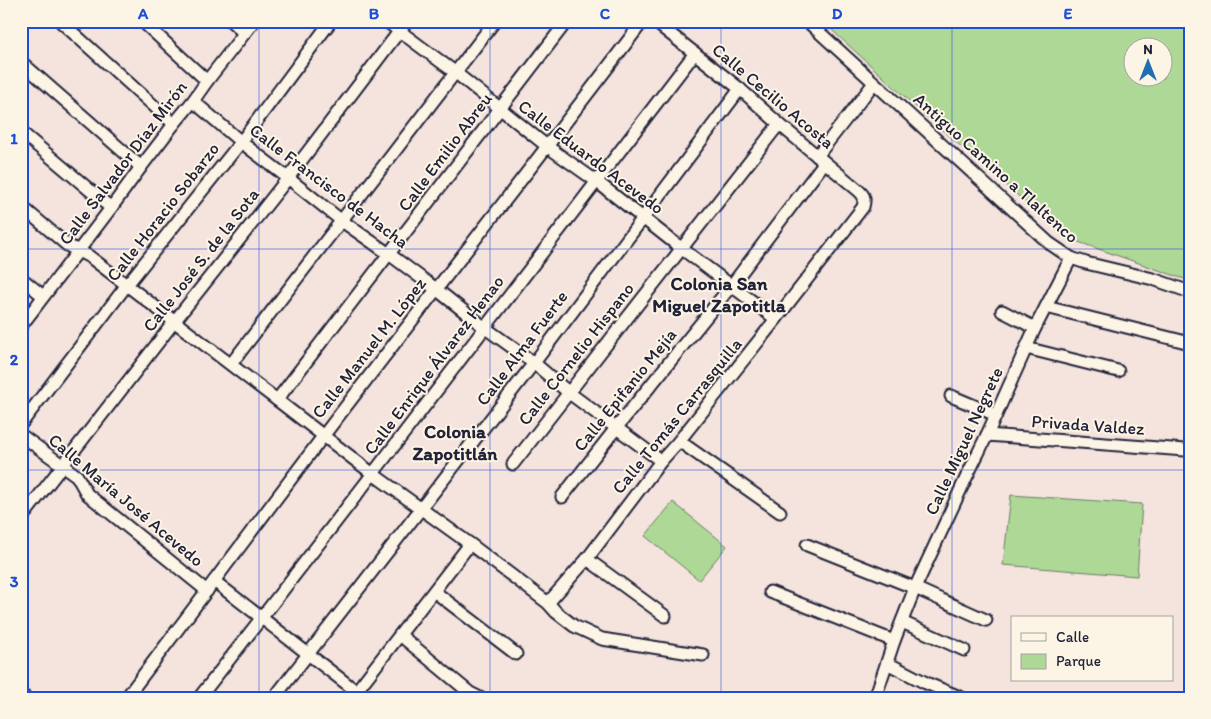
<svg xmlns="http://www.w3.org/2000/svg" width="1211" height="719" font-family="Itim,sans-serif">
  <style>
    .green { fill: #aed895; stroke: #687d68; fill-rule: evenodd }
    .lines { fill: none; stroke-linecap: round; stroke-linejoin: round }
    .minor-casing { stroke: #22223b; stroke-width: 15 }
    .minor { stroke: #fcf5e5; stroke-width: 11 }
    .grid { fill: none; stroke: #1d4ed8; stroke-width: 1; stroke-opacity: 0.55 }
    .labels { text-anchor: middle; stroke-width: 4; stroke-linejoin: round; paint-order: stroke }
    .street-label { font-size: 18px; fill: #22223b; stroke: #fcf5e5 }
    .neighbourhood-label { font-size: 19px; font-weight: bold; fill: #22223b; stroke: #fcf5e5 }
    .neatline { fill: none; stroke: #1d4ed8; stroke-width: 2 }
    .grid-label { font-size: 16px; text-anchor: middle; font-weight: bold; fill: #1d4ed8 }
  </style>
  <rect width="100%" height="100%" fill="#f4e4dd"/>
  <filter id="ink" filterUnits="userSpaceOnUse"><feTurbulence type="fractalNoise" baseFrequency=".02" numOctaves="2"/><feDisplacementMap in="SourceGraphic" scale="10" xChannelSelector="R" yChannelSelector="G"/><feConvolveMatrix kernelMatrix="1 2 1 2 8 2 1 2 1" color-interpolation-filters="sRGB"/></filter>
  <g filter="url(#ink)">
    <g class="green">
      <path d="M822,21H1190V281L1067,238L928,118ZM1134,48H1164V78H1134Z"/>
      <polygon points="1011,495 1142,504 1137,576 1003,565"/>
      <polygon points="673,502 727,546 699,580 645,536"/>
    </g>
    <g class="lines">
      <defs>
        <g id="minor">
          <polyline points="60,21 174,124"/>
          <polyline points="142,21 207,81"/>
          <polyline points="231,21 244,33"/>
          <polyline points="386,21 456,73 548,147 596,181 681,248 776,319"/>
          <polyline points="807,21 1049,243 1071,258 1086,263 1153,279 1190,292"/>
          <polyline points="21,62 141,167"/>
          <polyline points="193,101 241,142 288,178 342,221 389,254 436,289 484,327 534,363 568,392 661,461"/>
          <polyline points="21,132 111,208"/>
          <polyline points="817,156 874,83"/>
          <polyline points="21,206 67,245 90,257 277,400 373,474 470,544 548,603 556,612 574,626 602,639 703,655"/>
          <polyline points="21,278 43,296"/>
          <polyline points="1046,307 1190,343"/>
          <polyline points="1002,311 1035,328"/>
          <polyline points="21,326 111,208 141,167 174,124 193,101 207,81 254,21"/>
          <polyline points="1026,348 1118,371"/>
          <polyline points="231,364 495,21"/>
          <polyline points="951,396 996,415"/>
          <polyline points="277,400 567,21"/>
          <polyline points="21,424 126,286 241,142 331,21"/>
          <polyline points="21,435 77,476 87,494 207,591"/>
          <polyline points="987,435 1185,450"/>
          <polyline points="679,441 780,512"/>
          <polyline points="513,464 779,124"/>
          <polyline points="562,497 617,427 731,286 824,163"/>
          <polyline points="21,519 174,322 288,178 407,21"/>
          <polyline points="807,545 915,588 986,620"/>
          <polyline points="587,559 665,616"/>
          <polyline points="214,581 365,698"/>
          <polyline points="435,592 516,654"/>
          <polyline points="770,592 894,641"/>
          <path d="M548,603L587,559L661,461L679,441L776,319L863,207C865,199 865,196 858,190L779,124L740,89L654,21"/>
          <polyline points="902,622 964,650"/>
          <polyline points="400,635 470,693 480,698"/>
          <polyline points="887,663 926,683 962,698"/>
          <polyline points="21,695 26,698"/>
          <path d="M126,698C193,610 258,522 324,435C430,296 538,160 643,21"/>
          <path d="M199,698C366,485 530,268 695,53"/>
          <polyline points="274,698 534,363 740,89"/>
          <polyline points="351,698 470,544"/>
          <polyline points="875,698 894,641 915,588 966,478 987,435 1035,328 1071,258"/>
        </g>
      </defs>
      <use href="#minor" class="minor-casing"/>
      <use href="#minor" class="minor"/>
    </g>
  </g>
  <path class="grid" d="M259,21V698M490,21V698M721,21V698M952,21V698M21,249H1190M21,470H1190"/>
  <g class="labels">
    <g class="street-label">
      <text transform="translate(773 96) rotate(40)" y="6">Calle Cecilio Acosta</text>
      <text transform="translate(445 152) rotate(-53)" y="6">Calle Emilio Abreu</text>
      <text transform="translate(591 157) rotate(37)" y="6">Calle Eduardo Acevedo</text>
      <text transform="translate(123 163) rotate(-53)" y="6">Calle Salvador Díaz Mirón</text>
      <text transform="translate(996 168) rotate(42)" y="6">Antiguo Camino a Tlaltenco</text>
      <text transform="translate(329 186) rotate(37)" y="6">Calle Francisco de Hacha</text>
      <text transform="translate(163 212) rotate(-52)" y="6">Calle Horacio Sobarzo</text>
      <text transform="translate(201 260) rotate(-52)" y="6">Calle José S. de la Sota</text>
      <text transform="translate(369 348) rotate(-52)" y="6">Calle Manuel M. López</text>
      <text transform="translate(522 348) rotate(-53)" y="6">Calle Alma Fuerte</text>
      <text transform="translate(576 354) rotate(-52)" y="6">Calle Cornelio Hispano</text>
      <text transform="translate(434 365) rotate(-53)" y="6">Calle Enrique Álvarez Henao</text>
      <text transform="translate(625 390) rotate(-51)" y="6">Calle Epifanio Mejía</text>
      <text transform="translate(677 416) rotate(-51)" y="6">Calle Tomás Carrasquilla</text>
      <text transform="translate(1088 425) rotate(4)" y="6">Privada Valdez</text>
      <text transform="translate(964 441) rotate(-65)" y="6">Calle Miguel Negrete</text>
      <text transform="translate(126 500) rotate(40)" y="6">Calle María José Acevedo</text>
    </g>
    <g class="neighbourhood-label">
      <text x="719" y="290">Colonia San<tspan x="719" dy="22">Miguel Zapotitla</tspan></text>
      <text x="455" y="438">Colonia<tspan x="455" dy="22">Zapotitlán</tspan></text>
    </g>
  </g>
  <rect width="1211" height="719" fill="none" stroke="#fcf5e5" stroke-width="55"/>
  <rect x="1011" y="616" width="162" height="65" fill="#fcf5e5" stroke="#a5a1a1"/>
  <rect x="1021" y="633" width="25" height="8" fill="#fcf5e5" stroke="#a5a1a1"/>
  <text x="1056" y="642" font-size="15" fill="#22223b">Calle</text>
  <rect x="1021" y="654" width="25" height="15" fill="#aed895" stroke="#a5a1a1"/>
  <text x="1056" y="666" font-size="15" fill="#22223b">Parque</text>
  <g transform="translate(1148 62)"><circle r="24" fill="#fcf5e5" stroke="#a5a1a1"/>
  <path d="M0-4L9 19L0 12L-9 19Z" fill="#1f6fb2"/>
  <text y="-8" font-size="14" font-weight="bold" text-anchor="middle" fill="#22223b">N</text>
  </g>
  <rect x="28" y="28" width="1156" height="664" class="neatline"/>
  <g class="grid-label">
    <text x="143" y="19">A</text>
    <text x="374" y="19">B</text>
    <text x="605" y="19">C</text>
    <text x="837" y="19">D</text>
    <text x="1068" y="19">E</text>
    <text x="14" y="144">1</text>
    <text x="14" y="365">2</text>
    <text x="14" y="587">3</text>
  </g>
</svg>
